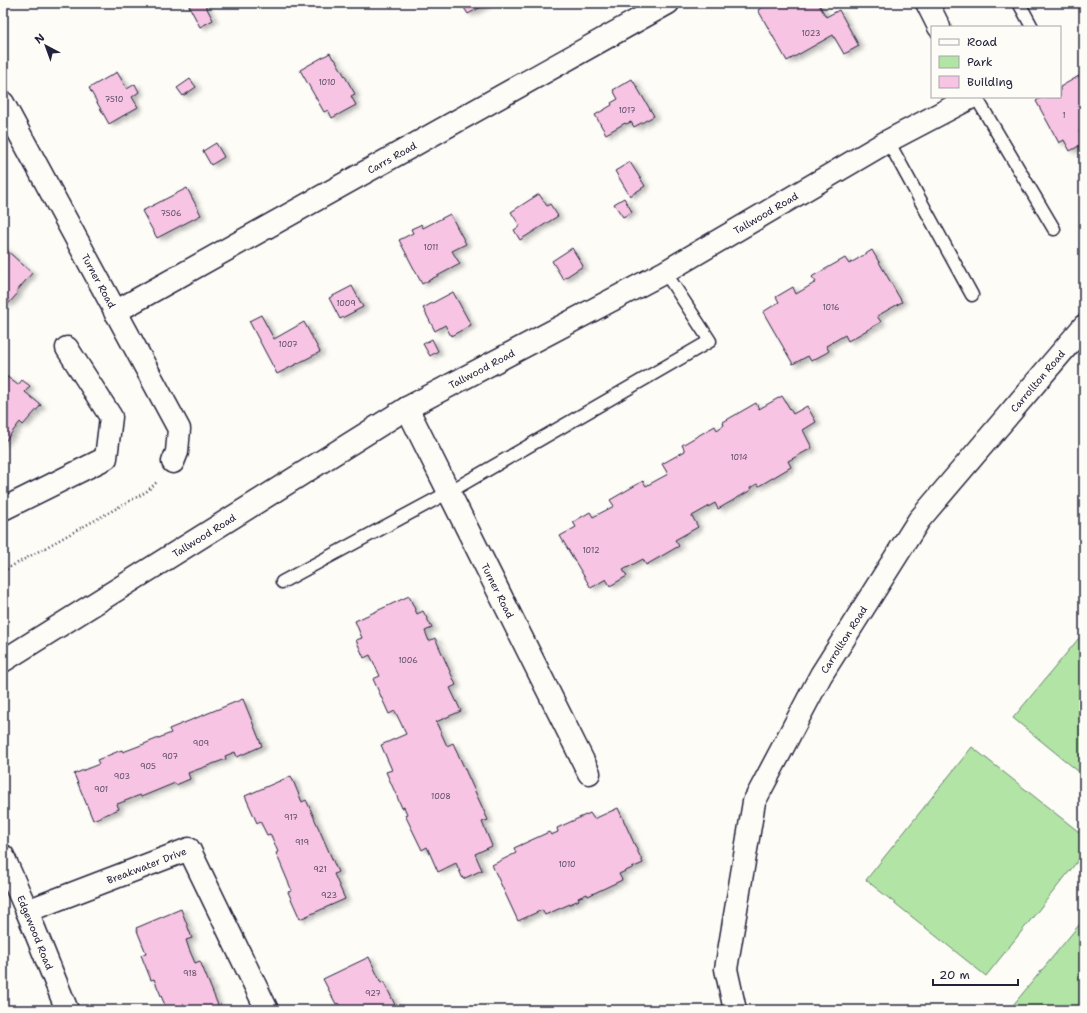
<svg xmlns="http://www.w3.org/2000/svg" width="1087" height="1013" font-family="'Shantell Sans',sans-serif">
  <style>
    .green { fill: #b1e4a5; stroke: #6a8370 }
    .building { fill: #f7c4e3; stroke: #22223b; filter: url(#shadow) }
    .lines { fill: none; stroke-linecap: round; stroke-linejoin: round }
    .service-casing { stroke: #22223b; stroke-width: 15 }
    .minor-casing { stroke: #22223b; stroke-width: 25 }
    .tertiary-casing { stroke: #22223b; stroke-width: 25 }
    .path { stroke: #22223b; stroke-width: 2.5; stroke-dasharray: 1 3; stroke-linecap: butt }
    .service { stroke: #fdfcf7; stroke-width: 12 }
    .minor { stroke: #fdfcf7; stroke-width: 22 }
    .tertiary { stroke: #fdfcf7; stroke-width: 22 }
    .labels { text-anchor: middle; stroke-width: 3.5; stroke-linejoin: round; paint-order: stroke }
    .number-label { font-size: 8px; fill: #574a65 }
    .street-label { font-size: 10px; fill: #22223b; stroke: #fdfcf7 }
  </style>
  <defs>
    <filter id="shadow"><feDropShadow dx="4.5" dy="2.5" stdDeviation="2" flood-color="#0004"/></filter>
  </defs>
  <rect width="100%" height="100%" fill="#fdfcf7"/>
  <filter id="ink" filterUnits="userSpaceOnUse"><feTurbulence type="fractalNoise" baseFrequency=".025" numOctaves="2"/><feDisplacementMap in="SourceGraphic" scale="8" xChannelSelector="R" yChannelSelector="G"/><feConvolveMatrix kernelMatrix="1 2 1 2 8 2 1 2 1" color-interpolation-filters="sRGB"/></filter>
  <g filter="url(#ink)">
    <g class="green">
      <polygon points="1084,632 1084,776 1013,718"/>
      <polygon points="972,747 1084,836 1084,853 986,976 866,880"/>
      <polygon points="1084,919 1084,1010 1009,1010"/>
    </g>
    <g class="building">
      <polygon points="194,3 204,3 213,20 200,27 189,6"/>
      <polygon points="461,3 488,3 468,14"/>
      <polygon points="770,3 787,3 788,4 790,3 818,3 826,17 839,10 859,46 844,54 833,35 787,61 758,10"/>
      <polygon points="330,53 333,59 335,59 355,94 351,96 356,105 332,118 328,110 324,112 300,70"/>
      <polygon points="117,72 127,89 135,84 139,92 132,97 138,107 109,124 89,88"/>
      <polygon points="1084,73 1084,129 1079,131 1084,140 1084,143 1070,151 1064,140 1059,143 1036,101 1042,97 1060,97 1060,87"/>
      <polygon points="190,79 196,87 183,96 177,88"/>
      <polygon points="632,79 654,116 634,127 631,122 626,124 625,123 606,134 595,115 612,105 611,103 618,99 613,90"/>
      <polygon points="216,143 224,157 211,165 203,151"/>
      <polygon points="630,162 645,186 630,196 615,171"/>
      <polygon points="187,188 201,215 157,238 142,211"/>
      <polygon points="539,194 547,206 550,204 558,216 520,240 514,230 520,226 511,212"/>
      <polygon points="624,198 632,212 623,217 614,204"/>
      <polygon points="450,214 466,244 452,251 460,264 422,284 399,240 413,233 411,229 420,225 421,224 423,228"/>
      <polygon points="3,247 32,273 16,292 18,293 9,303 7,302 3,306"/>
      <polygon points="572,248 583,266 563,279 552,261"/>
      <polygon points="872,250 902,302 877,316 881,322 848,341 845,335 826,346 829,351 826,353 811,361 808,356 793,364 763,312 779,302 776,297 793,287 796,294 816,282 812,277 813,276 845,258 849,264"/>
      <polygon points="352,286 363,307 340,319 329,298"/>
      <polygon points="453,292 471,325 451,336 445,325 435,331 423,308"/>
      <polygon points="261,315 274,339 304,322 320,352 277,374 249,321"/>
      <polygon points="432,339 438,351 430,356 423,344"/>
      <polygon points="6,376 18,385 22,380 30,386 25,392 41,405 23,425 20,422 3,444 3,380"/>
      <polygon points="782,396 793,414 807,406 816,422 803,430 812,448 788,461 791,467 759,486 757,484 750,488 751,490 718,509 715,503 692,516 698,527 675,540 679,546 646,565 643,559 623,570 627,576 610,586 606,579 591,588 560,536 576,527 573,522 590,512 593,517 614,506 610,500 643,481 646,486 668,474 662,464 685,451 682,445 715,426 717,430 724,425 723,422 756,403 759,409"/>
      <polygon points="409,596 417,614 423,611 432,628 425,631 429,641 435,638 436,640 456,685 450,688 461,711 436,722 447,746 453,743 488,820 482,822 492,846 475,854 482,870 463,879 456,863 438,872 427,847 422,850 405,815 407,814 404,807 402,808 386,772 392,770 381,745 406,734 395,711 389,714 373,679 380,676 370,655 364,658 356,640 362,638 355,621"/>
      <polygon points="243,699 262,746 237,757 235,752 225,756 226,759 188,773 190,779 176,785 175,783 141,797 140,795 120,803 117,804 119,809 93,820 74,774 99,764 97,760 119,751 122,750 123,752 144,744 171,733 169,729"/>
      <polygon points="291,776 302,802 306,800 308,804 337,870 338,872 334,874 345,899 300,919 288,892 292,891 276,853 278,852 271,835 270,834 267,835 260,821 257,823 245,796"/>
      <polygon points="618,808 643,863 619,874 622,880 588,896 587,894 578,898 579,900 545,915 542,910 518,921 492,865 516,853 514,848 549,832 551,835 558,832 557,828 590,813 594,819"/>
      <polygon points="181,909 192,938 186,940 189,949 195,963 200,961 220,1010 167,1010 154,979 151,980 141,955 146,953 136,928"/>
      <polygon points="369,957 381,983 384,982 396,1007 390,1010 343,1010 339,1003 336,1004 323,979"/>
    </g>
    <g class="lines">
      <defs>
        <g id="service">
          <polyline points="1019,3 1032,27"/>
          <polyline points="976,97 1054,229"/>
          <polyline points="888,141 972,295"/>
          <polyline points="282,582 449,492 710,341 665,272"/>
        </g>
        <g id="minor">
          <polyline points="927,3 939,27"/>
          <path id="s1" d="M3,103L179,429L177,452L173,462"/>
          <path id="s2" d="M115,312L668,3"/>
          <path id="s3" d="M407,408L589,773"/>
          <polyline points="3,509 106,458 111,417 67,348"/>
          <path id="s4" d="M3,661L407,408L665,272L888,141L972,97"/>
          <path id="s5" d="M27,911L189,849L267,1010"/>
          <path id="s6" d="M735,1010L726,969L754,802L821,675L919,520L1084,326"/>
        </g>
        <g id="tertiary">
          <path id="s7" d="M3,856L27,911L67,1010"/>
        </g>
      </defs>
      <use href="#service" class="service-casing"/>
      <use href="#minor" class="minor-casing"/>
      <use href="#tertiary" class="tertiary-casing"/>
      <polyline class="path" points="3,571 146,492 158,481"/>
      <use href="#service" class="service"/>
      <use href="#minor" class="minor"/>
      <use href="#tertiary" class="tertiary"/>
    </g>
  </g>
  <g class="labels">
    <g class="number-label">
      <text x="811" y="36">1023</text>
      <text x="327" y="85">1010</text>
      <text x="114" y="102">7510</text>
      <text x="627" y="113">1017</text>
      <text x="1064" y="118">1</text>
      <text x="171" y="216">7506</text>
      <text x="431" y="250">1011</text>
      <text x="346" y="306">1009</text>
      <text x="831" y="310">1016</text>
      <text x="288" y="347">1007</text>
      <text x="739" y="460">1014</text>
      <text x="591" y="553">1012</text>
      <text x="408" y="663">1006</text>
      <text x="201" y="746">909</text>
      <text x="170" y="759">907</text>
      <text x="148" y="769">905</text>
      <text x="122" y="779">903</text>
      <text x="101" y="792">901</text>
      <text x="441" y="799">1008</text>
      <text x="291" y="820">917</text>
      <text x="302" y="845">919</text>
      <text x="567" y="867">1010</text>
      <text x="320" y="872">921</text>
      <text x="329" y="898">923</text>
      <text x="190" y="976">918</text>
      <text x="373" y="996">927</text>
    </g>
    <g class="street-label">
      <text dy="4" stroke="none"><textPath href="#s2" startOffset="317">Carrs Road</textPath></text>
      <text dy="4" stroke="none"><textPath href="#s4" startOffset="885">Tallwood Road</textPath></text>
      <text dy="4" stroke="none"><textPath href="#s1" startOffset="202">Turner Road</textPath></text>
      <text dy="4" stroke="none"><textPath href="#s4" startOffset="561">Tallwood Road</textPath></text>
      <text dy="4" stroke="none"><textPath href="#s6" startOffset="721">Carrollton Road</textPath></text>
      <text dy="4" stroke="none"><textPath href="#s4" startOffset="237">Tallwood Road</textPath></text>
      <text dy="4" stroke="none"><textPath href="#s3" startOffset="204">Turner Road</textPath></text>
      <text dy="4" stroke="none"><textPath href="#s6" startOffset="397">Carrollton Road</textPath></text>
      <text dy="4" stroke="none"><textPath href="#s5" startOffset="128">Breakwater Drive</textPath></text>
      <text dy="4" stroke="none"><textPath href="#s7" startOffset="83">Edgewood Road</textPath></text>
    </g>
  </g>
  <rect width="1087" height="1013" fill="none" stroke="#fdfcf7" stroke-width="16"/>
  <rect x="8" y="8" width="1071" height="997" fill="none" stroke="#22223b" stroke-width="1.5" filter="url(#ink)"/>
  <rect x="931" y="26" width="130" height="72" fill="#fdfcf7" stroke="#a5a5ac"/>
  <rect x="939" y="39" width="20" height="6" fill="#fdfcf7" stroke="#a5a5ac"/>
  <text x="967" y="46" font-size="12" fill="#22223b">Road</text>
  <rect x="939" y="56" width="20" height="12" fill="#b1e4a5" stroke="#a5a5ac"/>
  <text x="967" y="66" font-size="12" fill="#22223b">Park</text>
  <rect x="939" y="76" width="20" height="12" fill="#f7c4e3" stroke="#a5a5ac"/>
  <text x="967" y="86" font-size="12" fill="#22223b">Building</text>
  <g transform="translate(46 46) rotate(319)" stroke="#fdfcf7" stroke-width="3" paint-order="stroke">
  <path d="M0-3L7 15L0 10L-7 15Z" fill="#22223b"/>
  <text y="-6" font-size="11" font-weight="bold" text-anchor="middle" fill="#22223b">N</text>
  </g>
  <path d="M933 979v6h85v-6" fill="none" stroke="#22223b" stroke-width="2"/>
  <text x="939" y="979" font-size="12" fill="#22223b" stroke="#fdfcf7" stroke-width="3" paint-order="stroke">20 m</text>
</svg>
